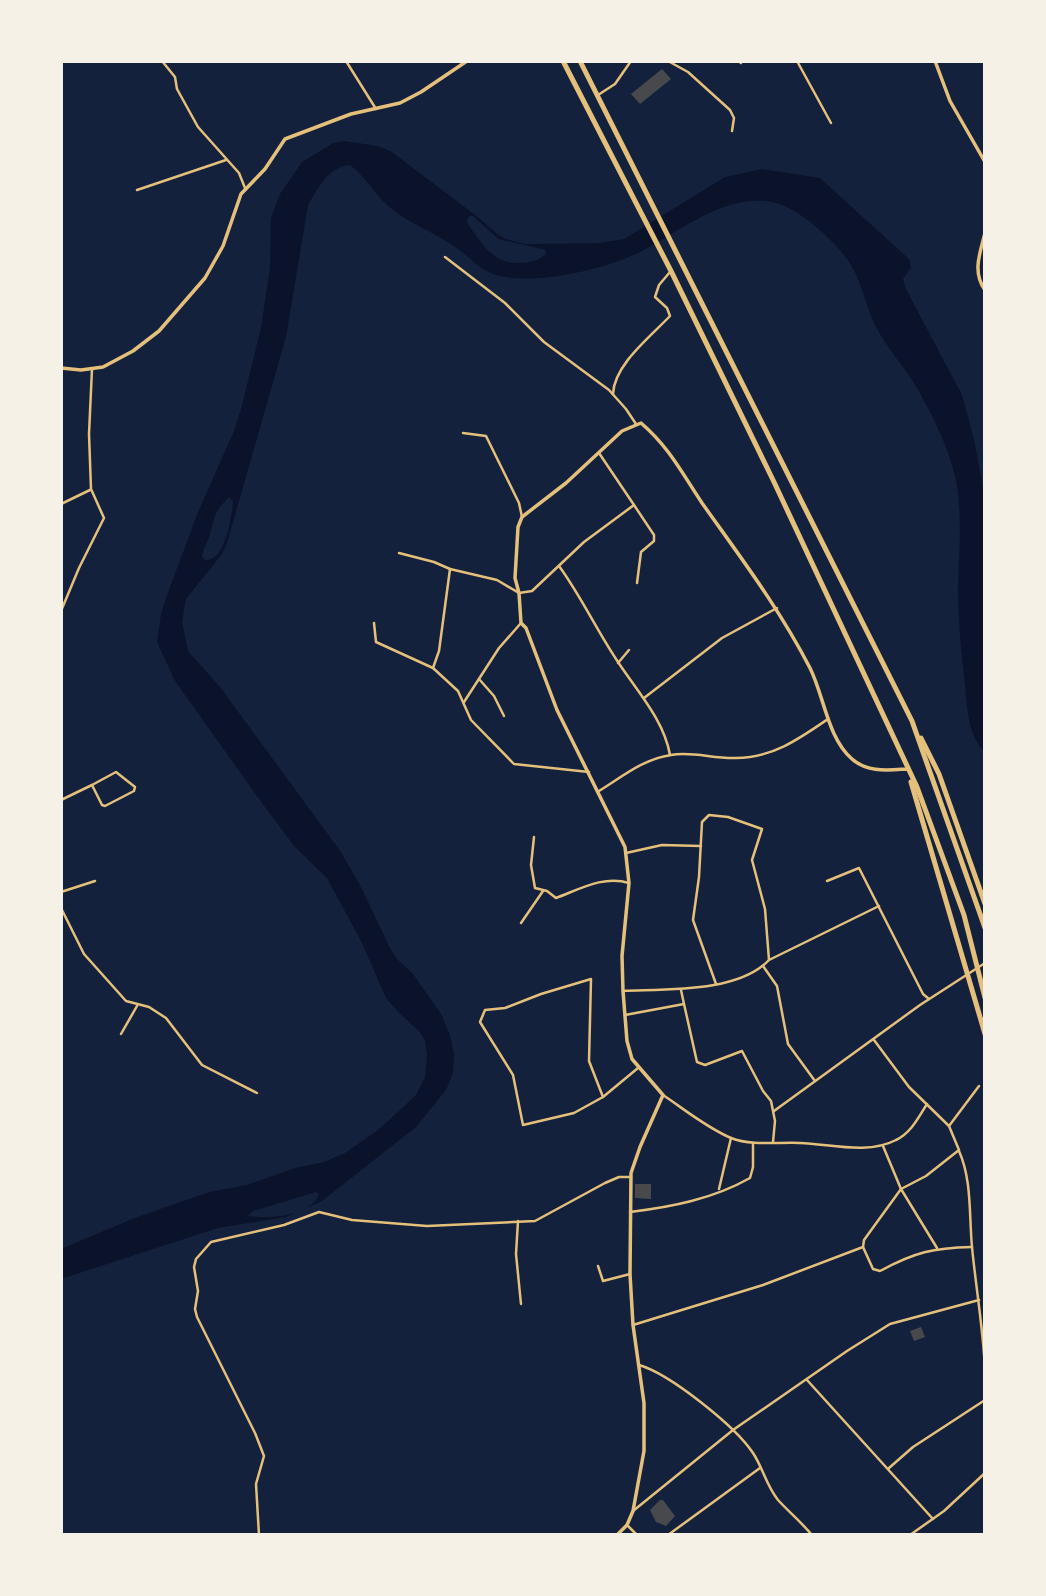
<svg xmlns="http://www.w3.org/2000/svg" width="1046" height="1596" font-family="Quicksand,sans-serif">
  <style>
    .water { fill: #0b132b; fill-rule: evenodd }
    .building { fill: #48494c }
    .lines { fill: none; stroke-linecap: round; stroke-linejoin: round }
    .minor { stroke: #e5c07b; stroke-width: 2.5 }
    .tertiary { stroke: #e5c07b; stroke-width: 3.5 }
    .trunk { stroke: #e5c07b; stroke-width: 5 }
  </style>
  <rect width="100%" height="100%" fill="#14213d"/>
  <path class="water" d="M344,141L378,146L392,152L479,218L496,233L506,239L525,244L599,243L624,239L725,177L762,169L820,178L909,259L911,267L903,279L906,289L962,395L973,435L984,492L985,752C968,736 967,707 965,685C961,652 958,618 958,586C959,553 962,519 957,486C952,453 930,409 912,380C900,362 885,345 875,325C865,304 861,278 847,259C835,243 816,225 799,214C743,176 686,229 638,253C602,270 531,287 493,274C478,269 470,257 458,249C435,232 408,224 387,205C374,193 364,175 350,165C328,167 318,188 308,205L286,337L227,543L222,554L186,599L182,622L188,651L220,687L341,852L361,887L390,948L397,959L413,974L441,1014L450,1035L454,1054L453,1073L446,1090L416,1127L322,1201L286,1217L218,1228L61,1279V1249L132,1219L209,1192L247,1185L295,1168L324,1162L345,1153L378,1130L398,1112L416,1095L425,1077L427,1055L425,1041L420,1032L400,1014L386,998L362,943L327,878L294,846L259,799L175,681L157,642L161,614L166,598L198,512L234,431L241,409L261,328L270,268L271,218L280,194L302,162L333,143ZM469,216H473L498,239L542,249L545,250L546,254C532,266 506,266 492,254C485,249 472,230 467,222ZM229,497L233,502C231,518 226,561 205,560L202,557C203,548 208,542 210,534C215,515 215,511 229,497ZM316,1192L319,1195C309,1217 268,1219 248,1216L253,1211Z"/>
  <g class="building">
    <polygon points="662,69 671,79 640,104 631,94"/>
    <polygon points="635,1184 651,1184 651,1199 635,1198"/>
    <polygon points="921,1327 925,1337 914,1341 910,1331"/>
    <polygon points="660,1500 663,1500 675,1516 666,1526 656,1522 650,1510"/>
  </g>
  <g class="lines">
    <g class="minor">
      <polyline points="162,61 175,77 177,89 198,127 239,173 245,188"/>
      <polyline points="346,61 376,109"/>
      <polyline points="668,61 688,72 730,110 734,118 732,131"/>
      <polyline points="738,61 741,63"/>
      <polyline points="797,61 831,123"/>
      <polyline points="598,95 615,84 631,61"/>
      <polyline points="137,190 226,160"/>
      <polyline points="445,257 505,303 544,342 609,390 626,409 636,424"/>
      <path d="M613,394C614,365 650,337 670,316L667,308L655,297L659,285L670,272"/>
      <polyline points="463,433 486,436 519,503 522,517"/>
      <polyline points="599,453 634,505"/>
      <polyline points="61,504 90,490"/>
      <polyline points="399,553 434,562 450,569"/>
      <path d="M559,566C581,596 597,631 618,662C637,691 664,720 670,755"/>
      <polyline points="61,611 79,568 104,518 91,489 89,434 92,369"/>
      <polyline points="374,623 376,642 433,668 458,691 471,720 514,764 589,772"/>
      <polyline points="618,663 629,650"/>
      <polyline points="433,668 439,651 450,569 497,580 519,593 532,591 584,542 634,505 654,535 654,541 641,552 637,583"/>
      <polyline points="479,679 494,696 504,716"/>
      <polyline points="644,698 722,638 777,608"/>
      <polyline points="464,702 499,648 521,623"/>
      <polygon points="116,772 135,787 134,791 105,806 102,805 92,785"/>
      <path d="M599,791C622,777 643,759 671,755C692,751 714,759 736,758C772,758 799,739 828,719"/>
      <polyline points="61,800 92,785"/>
      <path d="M534,837L531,865L535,888L547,891L556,898C580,889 604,875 629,883"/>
      <polyline points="626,853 662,845 701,846"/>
      <polyline points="827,881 859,868 923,994 929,999"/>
      <polyline points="61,892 95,881"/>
      <polyline points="61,908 84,954 126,1001 149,1007 166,1018 202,1065 257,1093"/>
      <polyline points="521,923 543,891"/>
      <polyline points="763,966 777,986 788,1044 815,1081"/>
      <polygon points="591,979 589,1061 603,1097 574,1113 523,1125 513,1075 480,1022 485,1010 505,1008 541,994"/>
      <polyline points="716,984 693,920 699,877 702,822 709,815 728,817 762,829 752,860 765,909 769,960"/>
      <polyline points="681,990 684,1004"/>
      <path d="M623,991C666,989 738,993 769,960L879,906"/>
      <polyline points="625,1015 684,1004 697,1062 705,1065 742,1051 763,1091 771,1101 775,1121 773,1142"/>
      <polyline points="121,1034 137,1006"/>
      <path d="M663,1095C684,1109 707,1128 731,1138C751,1146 779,1142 800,1143C831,1144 867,1155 896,1140C911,1133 918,1118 927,1104"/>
      <polyline points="603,1097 638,1068"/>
      <polyline points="774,1111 920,1005 985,963"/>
      <polyline points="949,1126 979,1086"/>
      <polyline points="883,1146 901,1189 937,1248"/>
      <path d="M959,1151C972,1180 969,1215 972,1247C976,1288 983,1328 985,1369"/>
      <polyline points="719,1189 731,1138"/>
      <path d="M630,1212C671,1207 713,1199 750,1178L753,1167V1143"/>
      <polyline points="518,1221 516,1254 521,1304"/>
      <path d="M863,1247L873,1269L880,1271C915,1252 933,1248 972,1247"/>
      <polyline points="598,1266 603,1281 630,1274"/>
      <polyline points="633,1325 763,1285 863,1247 864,1240 901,1189 926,1176 959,1150 949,1126 909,1087 874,1040"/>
      <path d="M639,1365C670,1374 735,1426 753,1453C763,1468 766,1485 778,1500C789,1512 801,1522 812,1535"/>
      <polyline points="807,1380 933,1519"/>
      <polyline points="889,1468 913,1447 985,1400"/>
      <polyline points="633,1511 733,1430 847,1351 890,1324 979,1300"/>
      <polyline points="627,1525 637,1535"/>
      <polyline points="259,1535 256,1484 264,1456 255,1433 197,1317 195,1309 198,1291 194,1267 196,1259 211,1242 284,1225 319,1212 352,1220 427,1226 535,1221 605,1183 619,1177 631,1177"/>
      <polyline points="668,1535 760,1468"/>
      <polyline points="910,1535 944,1511 985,1473"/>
    </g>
    <g class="tertiary">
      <polyline points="935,61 950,101 985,162"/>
      <path d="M985,233C980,253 972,272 985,290"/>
      <polyline points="61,368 81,370 103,367 133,351 159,331 205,278 223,246 241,194 265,169 285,139 351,114 400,103 421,92 467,61"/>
      <path d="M617,1535L627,1525L633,1511L644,1451V1403L633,1325L630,1274L631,1173L640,1147L663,1095L632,1059L627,1041L623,991L622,956L629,883L625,847L557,710L526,628L521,623L519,593L515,578L518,527L522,517L566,483L622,431L641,423C669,447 682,473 702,503C741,558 779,608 810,668C824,696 828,739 852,759C868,773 888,770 908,769"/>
    </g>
    <g class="trunk">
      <polyline points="563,61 671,271 774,482 917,787 964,915 985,998"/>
      <polyline points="580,61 912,721 985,928"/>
      <polyline points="921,738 939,774 985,904"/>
      <polyline points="911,782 985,1034"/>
    </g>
  </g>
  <rect width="1046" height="1596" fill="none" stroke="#f6f1e7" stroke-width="126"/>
</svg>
